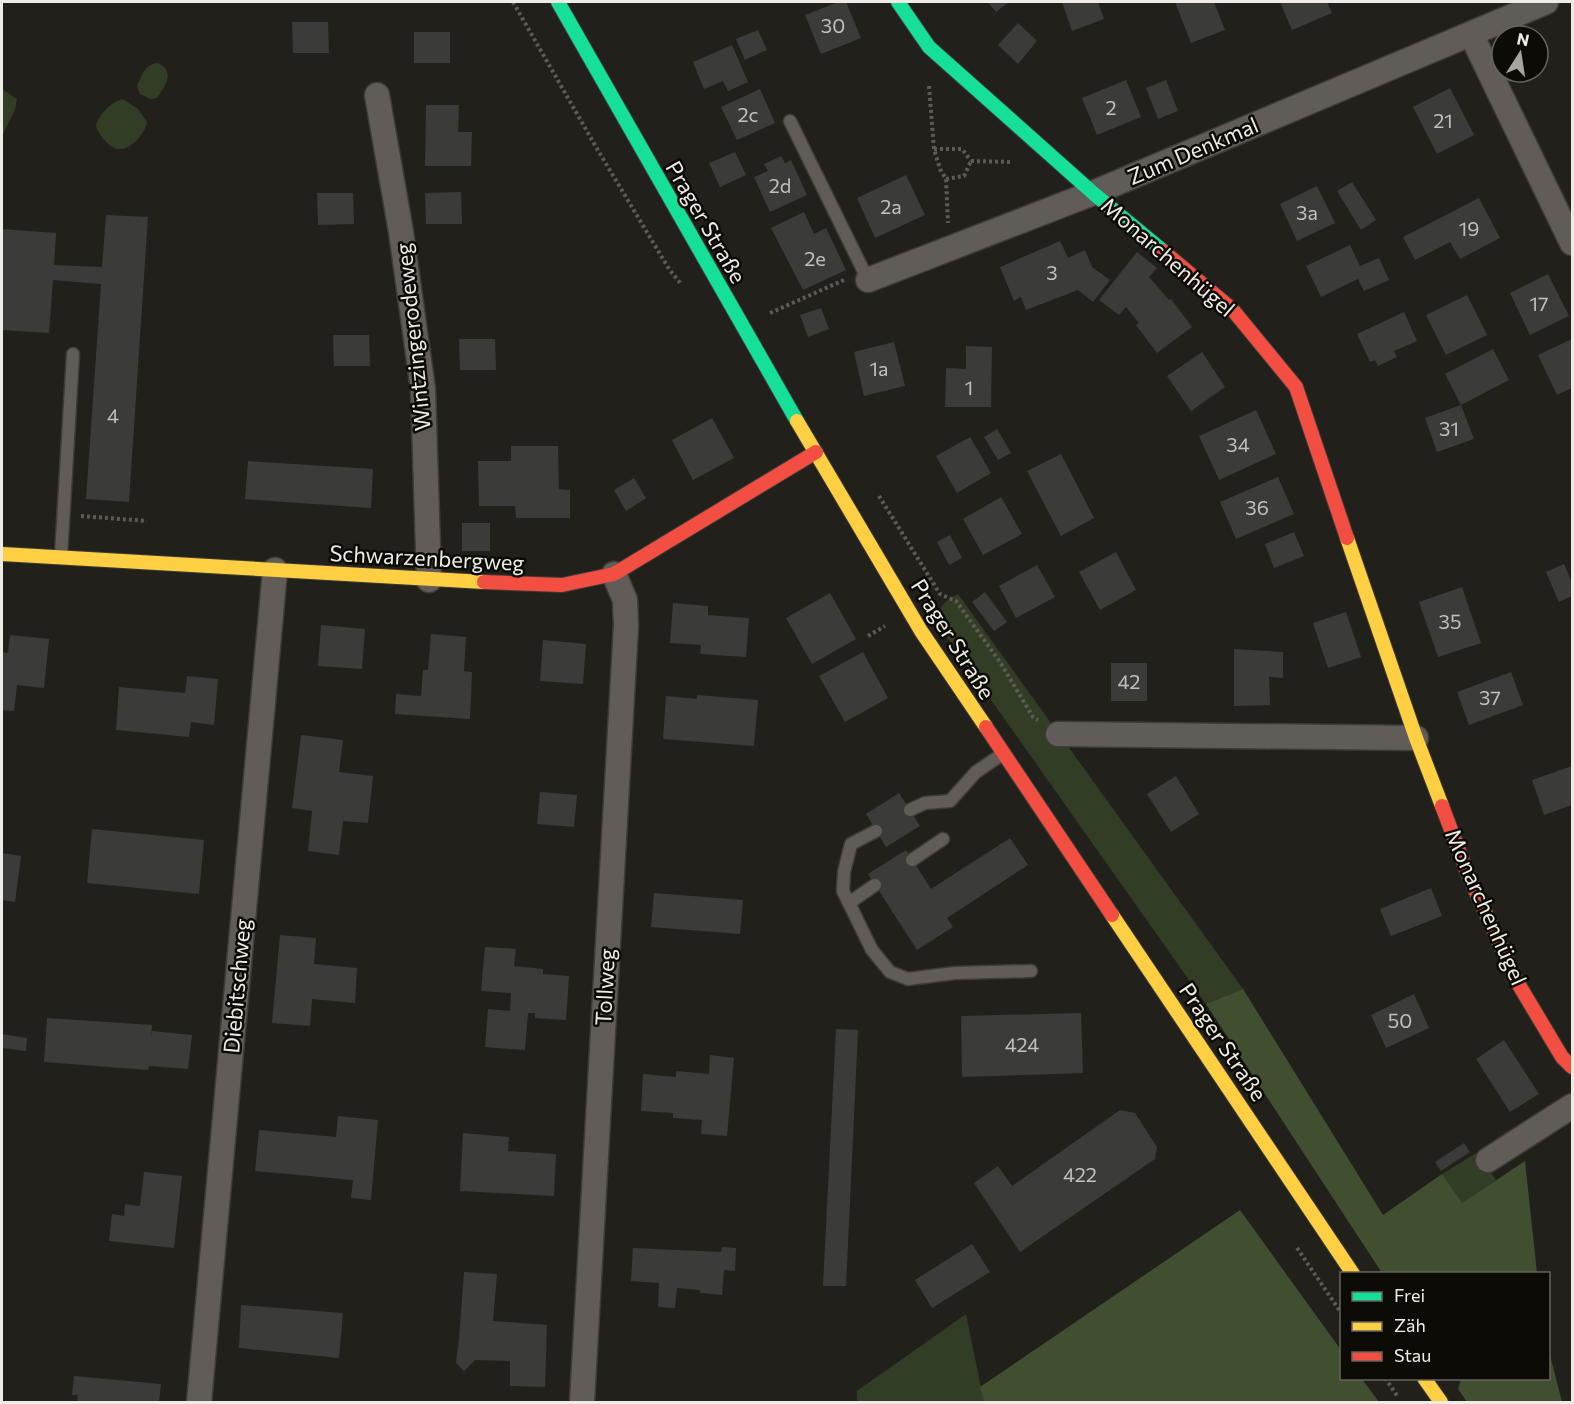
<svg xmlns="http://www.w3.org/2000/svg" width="1574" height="1404" font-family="Commissioner,sans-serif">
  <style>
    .green { fill: #323d26 }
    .forest { fill: #404f30 }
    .building { fill: #3b3b3a }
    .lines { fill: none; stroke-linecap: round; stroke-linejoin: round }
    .lane-casing { stroke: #3e3c37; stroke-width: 15 }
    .street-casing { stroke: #3e3c37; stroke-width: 27 }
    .fast-casing { stroke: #3e3c37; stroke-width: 16 }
    .slow-casing { stroke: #3e3c37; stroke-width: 16 }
    .jam-casing { stroke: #3e3c37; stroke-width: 16 }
    .path { stroke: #5e5b57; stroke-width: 4; stroke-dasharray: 3 3; stroke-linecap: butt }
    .lane { stroke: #625c58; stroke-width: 12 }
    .street { stroke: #625c58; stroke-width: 24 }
    .fast { stroke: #16e098; stroke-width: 14 }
    .slow { stroke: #ffcf43; stroke-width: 14 }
    .jam { stroke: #f24e42; stroke-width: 14 }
    .labels { text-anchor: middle; stroke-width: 5; stroke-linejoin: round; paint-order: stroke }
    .number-label { font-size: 20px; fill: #c2c0ba }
    .street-label { font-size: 22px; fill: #efece5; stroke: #0d0b06 }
  </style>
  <rect width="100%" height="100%" fill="#22201a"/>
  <g class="green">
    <path d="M158,63C176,72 165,86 157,98L150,99L140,94L137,86C142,75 145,64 158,63Z"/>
    <polygon points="2,89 17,99 15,110 2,136"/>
    <path d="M123,99L138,109L147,122C145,133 133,148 121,149C110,150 99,135 96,126C99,114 111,102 123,99Z"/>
    <path d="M958,594L1243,989L1206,1004L943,632C932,612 940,604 958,594Z"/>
    <polygon points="1476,1153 1496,1180 1462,1204 1442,1174"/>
    <polygon points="966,1314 984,1402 857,1402 857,1391"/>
  </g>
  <g class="forest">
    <polygon points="1243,989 1383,1215 1442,1174 1462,1203 1525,1161 1537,1273 1382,1273 1206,1004"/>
    <polygon points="1240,1210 1341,1350 1342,1378 1362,1379 1379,1402 984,1402 980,1387"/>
    <polygon points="1549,1351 1562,1402 1467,1402 1458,1389 1461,1379 1548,1378"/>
  </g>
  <g class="building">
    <polygon points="838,2 846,2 861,38 821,54 805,15"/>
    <polygon points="988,2 1009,2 996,12"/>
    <polygon points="1062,2 1098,2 1104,19 1072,31"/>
    <polygon points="1175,2 1214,2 1225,30 1191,43"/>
    <polygon points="1280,2 1327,2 1332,13 1292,30"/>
    <polygon points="292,22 328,22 329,53 293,53"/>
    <polygon points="1018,23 1037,41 1018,64 998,45"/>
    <polygon points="758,30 767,50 745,60 736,39"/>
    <rect x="414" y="32" width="36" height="31"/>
    <polygon points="732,45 748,82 728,91 723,81 704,89 693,62"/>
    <polygon points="1126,80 1141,117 1097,135 1082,98"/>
    <polygon points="1166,80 1178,111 1158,119 1146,88"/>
    <polygon points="1450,88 1474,135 1437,154 1413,107"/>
    <polygon points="760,89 775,123 737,140 721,107"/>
    <polygon points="426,105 459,105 458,132 472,132 471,166 425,166"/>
    <polygon points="735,152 746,175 720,187 709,163"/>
    <polygon points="781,156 785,163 791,160 807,195 770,212 754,177 768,171 764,164"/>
    <polygon points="906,175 925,215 875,238 857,198"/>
    <polygon points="1352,182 1376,220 1361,230 1337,191"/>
    <polygon points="1317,186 1335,223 1297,241 1280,204"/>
    <polygon points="461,192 462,224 426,224 425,193"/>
    <polygon points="317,193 353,193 354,224 318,225"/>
    <polygon points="1479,198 1500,238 1460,259 1450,242 1415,260 1403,237"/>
    <polygon points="804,212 814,234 826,228 846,270 803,290 771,228"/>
    <polygon points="106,215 148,217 129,502 86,499 101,284 53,280 49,333 2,330 2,229 56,233 54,265 102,267"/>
    <polygon points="1060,241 1068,258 1085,250 1092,267 1110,280 1093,302 1078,290 1026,310 1021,297 1014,301 1000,267"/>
    <polygon points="1350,245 1360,266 1379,258 1389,280 1364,291 1358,279 1321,297 1306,266"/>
    <polygon points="1137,252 1157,268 1149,277 1169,300 1171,299 1192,327 1157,353 1136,325 1139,323 1126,307 1119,315 1099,300"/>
    <polygon points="1548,274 1569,316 1530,335 1510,293"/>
    <polygon points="1467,295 1487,335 1446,355 1426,315"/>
    <polygon points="821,308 829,329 808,337 800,315"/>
    <polygon points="1404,312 1417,341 1394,351 1397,357 1378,366 1375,360 1370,362 1357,334"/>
    <polygon points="333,335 369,335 370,366 334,366"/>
    <polygon points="459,339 495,339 496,370 460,370"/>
    <polygon points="1572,339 1572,388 1557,395 1538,355"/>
    <polygon points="894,342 905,386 864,396 854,352"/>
    <polygon points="966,346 992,347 991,407 945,407 946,368 966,369"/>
    <polygon points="1493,349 1509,380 1461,405 1445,374"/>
    <polygon points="1202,352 1225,387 1191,411 1167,376"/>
    <polygon points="1461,405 1474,439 1437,452 1425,418"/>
    <polygon points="1256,410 1276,454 1219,480 1199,436"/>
    <polygon points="712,418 734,458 693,480 672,440"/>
    <polygon points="997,429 1011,453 998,460 984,437"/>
    <polygon points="970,437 991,473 957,493 936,456"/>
    <polygon points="511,446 558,446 559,489 570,490 570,518 516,518 515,506 479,506 478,461 511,461"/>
    <polygon points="1061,454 1094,518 1061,536 1027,471"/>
    <polygon points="248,461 373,469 371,508 245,499"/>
    <polygon points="1278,477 1294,514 1236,539 1220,502"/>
    <polygon points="634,478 646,498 626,511 614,490"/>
    <polygon points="1001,497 1022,534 983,555 963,519"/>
    <rect x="462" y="523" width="28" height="28"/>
    <polygon points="1294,532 1304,556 1274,568 1265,544"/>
    <polygon points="950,535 962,558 949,565 937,542"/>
    <polygon points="1116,552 1136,590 1100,610 1079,572"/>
    <polygon points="1564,564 1572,583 1572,596 1559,602 1546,572"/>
    <polygon points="1037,565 1055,597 1016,618 999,586"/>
    <polygon points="1462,587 1481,643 1438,657 1419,602"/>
    <polygon points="985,592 1007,622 994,631 972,602"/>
    <polygon points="830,593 856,639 812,664 786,618"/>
    <polygon points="673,603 708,606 708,615 749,618 746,657 700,654 701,645 670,643"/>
    <polygon points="1346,612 1361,657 1328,668 1313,623"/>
    <polygon points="321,625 365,629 362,669 318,666"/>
    <polygon points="431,634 466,637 464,671 472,672 470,719 395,714 396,694 421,696 423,670 428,670"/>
    <polygon points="10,635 49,639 44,688 17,685 14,711 2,710 2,652 8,653"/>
    <polygon points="543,640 586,644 583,684 540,681"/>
    <polygon points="1234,649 1283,652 1283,678 1269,677 1270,705 1234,706"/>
    <polygon points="863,652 888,698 845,722 819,676"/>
    <rect x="1111" y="663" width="36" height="38"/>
    <polygon points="1511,672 1523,705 1469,725 1457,692"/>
    <polygon points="187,676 218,679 214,725 191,722 189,737 116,730 119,687 185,693"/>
    <polygon points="697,695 758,700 754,746 663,739 666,696 697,699"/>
    <polygon points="301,735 343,740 339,772 373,776 368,823 343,821 339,855 308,851 312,811 292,808"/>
    <polygon points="1572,766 1572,805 1544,815 1532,780"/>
    <polygon points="1176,776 1199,814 1171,832 1147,794"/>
    <polygon points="540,792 577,795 574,827 537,824"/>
    <polygon points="899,793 920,826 886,847 866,814"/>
    <polygon points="92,829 204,840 199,894 87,883"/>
    <polygon points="1010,838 1028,865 947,918 953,927 917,950 868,874 906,850 931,889"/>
    <polygon points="2,853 21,856 15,902 2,900"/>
    <polygon points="1431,888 1442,916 1391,936 1380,909"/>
    <polygon points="654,893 743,900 740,934 651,927"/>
    <polygon points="280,935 316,938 314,964 357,968 355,1003 312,999 310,1026 272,1023"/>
    <polygon points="485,947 516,949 514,966 543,969 543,974 569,976 566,1020 535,1018 535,1013 528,1013 525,1050 485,1047 488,1009 510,1011 511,993 481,991"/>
    <polygon points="1414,994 1429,1028 1386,1048 1371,1015"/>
    <polygon points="1081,1013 1083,1073 962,1077 961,1016"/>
    <polygon points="47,1018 152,1025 151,1038 152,1031 192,1035 188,1069 149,1066 148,1070 44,1062"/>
    <polygon points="836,1029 858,1030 846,1286 823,1286"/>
    <polygon points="2,1034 27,1038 26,1051 2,1048"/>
    <polygon points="1504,1040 1539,1094 1510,1112 1476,1059"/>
    <polygon points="710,1055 734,1058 727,1136 701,1134 702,1120 673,1118 673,1113 641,1111 643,1074 676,1077 676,1071 709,1074"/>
    <polygon points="1120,1110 1135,1113 1157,1147 1155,1159 1020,1252 974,1183 998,1166 1012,1186"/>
    <polygon points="338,1116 378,1120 371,1200 351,1198 353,1180 255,1171 259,1130 336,1137"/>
    <polygon points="463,1133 509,1137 508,1151 556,1154 554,1196 460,1191"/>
    <polygon points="1464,1143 1470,1152 1441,1171 1435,1162"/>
    <polygon points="144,1172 182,1176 174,1248 109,1241 112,1214 124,1216 125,1204 140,1206"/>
    <polygon points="972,1244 990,1272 932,1308 915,1280"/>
    <polygon points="722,1247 736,1248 735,1271 724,1270 722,1295 700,1293 700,1290 677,1288 675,1308 658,1307 659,1283 631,1281 633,1248 721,1252"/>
    <polygon points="464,1272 497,1274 493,1321 547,1325 545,1387 510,1386 510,1361 475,1360 464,1371 456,1363 459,1339"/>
    <polygon points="241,1305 343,1313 339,1358 239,1348"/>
    <polygon points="74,1376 161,1384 159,1402 77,1402 78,1395 72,1395"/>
  </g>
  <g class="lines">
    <defs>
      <g id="lane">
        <polyline points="790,121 868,280"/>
        <polyline points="61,556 73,354"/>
        <polyline points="910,810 925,803 950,801 976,772 1001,755"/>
        <polyline points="876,831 851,844 844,872 843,891 872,950 890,972 908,979 955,973 1031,971"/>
        <polyline points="912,860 943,839"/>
        <polyline points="849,903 875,885"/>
      </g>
      <g id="street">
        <polyline points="1471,34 1572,243"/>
        <polyline points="377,95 401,232 423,389 429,580"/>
        <polyline points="868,280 1093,193 1546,2"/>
        <polyline points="1058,734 1416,738"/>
        <polyline points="1488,1160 1572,1106"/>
        <polyline points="199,1402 275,570"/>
        <polyline points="582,1402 626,626 625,600 614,574"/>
      </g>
      <g id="fast">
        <polyline points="558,2 797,421"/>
        <polyline points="898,2 929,47 1093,193 1163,251"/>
      </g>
      <g id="slow">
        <polyline points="797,421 921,631 986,727"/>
        <polyline points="1347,538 1416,738 1442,806"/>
        <polyline points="2,554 484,582"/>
        <polyline points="1112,915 1353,1274"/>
        <polyline points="1424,1378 1441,1402"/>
      </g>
      <g id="jam">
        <polyline points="1163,251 1232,309 1296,387 1347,538"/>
        <polyline points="484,582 562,585 614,574 816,452"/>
        <polyline points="986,727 1112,915"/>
        <polyline points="1442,806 1467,872 1516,980 1562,1057 1572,1067"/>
      </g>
    </defs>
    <use href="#lane" class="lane-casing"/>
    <use href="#street" class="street-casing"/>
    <use href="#fast" class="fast-casing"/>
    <use href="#slow" class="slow-casing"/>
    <use href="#jam" class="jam-casing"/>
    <g class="path">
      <polyline points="513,2 596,147 669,269 681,284"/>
      <polyline points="929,86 934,149 940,169 946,179 948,223"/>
      <polyline points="934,149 962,149 971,161"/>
      <polyline points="971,161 1012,162"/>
      <polyline points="946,179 964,176 971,161"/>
      <polyline points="770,313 844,280"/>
      <polyline points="879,496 940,594 956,601 1000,662 1033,717 1038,720"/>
      <polyline points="81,516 147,521"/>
      <polyline points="868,636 885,626"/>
      <polyline points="1297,1248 1342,1314"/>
      <polyline points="1385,1378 1398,1397"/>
    </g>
    <use href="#lane" class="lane"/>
    <use href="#street" class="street"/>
    <use href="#fast" class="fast"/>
    <use href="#slow" class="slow"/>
    <use href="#jam" class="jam"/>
  </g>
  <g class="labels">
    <g class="number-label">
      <text x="833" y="33">30</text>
      <text x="1111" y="115">2</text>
      <text x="748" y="122">2c</text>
      <text x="1443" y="128">21</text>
      <text x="780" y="193">2d</text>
      <text x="891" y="214">2a</text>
      <text x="1307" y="220">3a</text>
      <text x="1469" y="236">19</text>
      <text x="815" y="266">2e</text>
      <text x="1052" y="280">3</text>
      <text x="1539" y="311">17</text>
      <text x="879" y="376">1a</text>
      <text x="969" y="395">1</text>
      <text x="113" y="423">4</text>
      <text x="1449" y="436">31</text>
      <text x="1238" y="452">34</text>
      <text x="1257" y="515">36</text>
      <text x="1450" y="629">35</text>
      <text x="1129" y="689">42</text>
      <text x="1490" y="705">37</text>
      <text x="1400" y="1028">50</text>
      <text x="1022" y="1052">424</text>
      <text x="1080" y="1182">422</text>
    </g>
    <g class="street-label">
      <text transform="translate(1193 151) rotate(-23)" y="8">Zum Denkmal</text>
      <text transform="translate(706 222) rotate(60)" y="8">Prager Straße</text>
      <text transform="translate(1168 257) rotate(41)" y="8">Monarchenhügel</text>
      <text transform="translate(413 337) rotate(-96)" y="8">Wintzingerodeweg</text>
      <text transform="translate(427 558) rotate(3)" y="8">Schwarzenbergweg</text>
      <text transform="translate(953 639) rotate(58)" y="8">Prager Straße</text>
      <text transform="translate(1486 907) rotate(66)" y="8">Monarchenhügel</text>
      <text transform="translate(237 986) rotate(-85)" y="8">Diebitschweg</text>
      <text transform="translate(605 987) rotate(-87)" y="8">Tollweg</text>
      <text transform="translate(1223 1042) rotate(56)" y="8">Prager Straße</text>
    </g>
  </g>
  <rect width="1574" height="1404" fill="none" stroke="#efece5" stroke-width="6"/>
  <rect x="1340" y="1272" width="210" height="108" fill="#0d0b06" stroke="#67655f" stroke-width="1.5"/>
  <rect x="1352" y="1292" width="30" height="9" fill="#16e098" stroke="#67655f" stroke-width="1.5"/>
  <text x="1394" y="1302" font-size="18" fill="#efece5">Frei</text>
  <rect x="1352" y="1322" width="30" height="9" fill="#ffcf43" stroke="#67655f" stroke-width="1.5"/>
  <text x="1394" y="1332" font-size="18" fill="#efece5">Zäh</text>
  <rect x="1352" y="1352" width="30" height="9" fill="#f24e42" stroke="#67655f" stroke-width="1.5"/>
  <text x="1394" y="1362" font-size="18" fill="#efece5">Stau</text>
  <g transform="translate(1520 54) rotate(12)"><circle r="28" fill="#0d0b06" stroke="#67655f" stroke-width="1.5"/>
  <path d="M0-4.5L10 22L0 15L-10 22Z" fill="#a7a59e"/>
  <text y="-9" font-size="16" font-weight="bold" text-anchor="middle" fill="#efece5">N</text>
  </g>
</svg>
